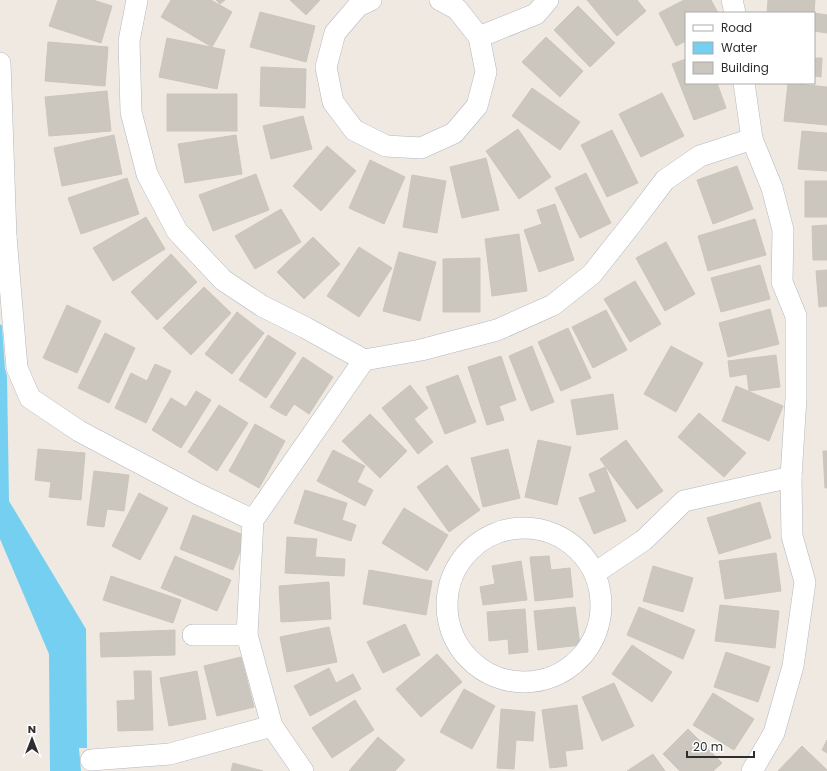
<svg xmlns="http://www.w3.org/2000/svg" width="827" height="771" font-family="Poppins,sans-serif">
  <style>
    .water { fill: #75cff0 }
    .building { fill: #cbc7bf; stroke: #cbc5ba }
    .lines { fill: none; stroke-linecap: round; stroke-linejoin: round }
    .minor-casing { stroke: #b4b7c1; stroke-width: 22 }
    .minor { stroke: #fff; stroke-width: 21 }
  </style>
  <rect width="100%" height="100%" fill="#efe9e1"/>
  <polygon class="water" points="0,324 2,326 5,369 7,376 9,501 86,629 87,748 79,748 81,771 50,771 49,654 0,539"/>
  <g class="building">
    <polygon points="58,0 93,0 112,6 101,43 49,26"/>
    <polygon points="171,0 211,0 232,12 212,47 161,17"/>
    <polygon points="216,0 225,0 220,4"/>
    <polygon points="290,0 320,0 306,15"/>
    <polygon points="587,0 637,0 646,11 617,36"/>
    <polygon points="684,0 711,0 718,13 686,13 686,41 676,46 659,13"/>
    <polygon points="768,0 815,0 814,13 767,13"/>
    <polygon points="578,6 615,43 590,67 554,30"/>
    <polygon points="260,12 315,26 306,62 250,47"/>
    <polygon points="814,13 827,15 827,33 814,31"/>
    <polygon points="546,37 583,71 560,97 522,62"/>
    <polygon points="167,38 225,50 217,89 159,77"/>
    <polygon points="48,42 108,47 105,86 45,81"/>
    <polygon points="814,58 822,58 821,77 814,76"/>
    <polygon points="686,59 686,83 717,83 726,108 694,120 672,64"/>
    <polygon points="261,67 306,69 305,108 260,106"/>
    <polygon points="788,83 827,87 827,125 784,121"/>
    <polygon points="532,88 580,122 560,150 512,116"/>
    <polygon points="107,91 111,131 49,136 45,97"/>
    <polygon points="662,93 684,136 641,157 619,114"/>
    <rect x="167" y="94" width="70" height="37"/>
    <polygon points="303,116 312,149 271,159 263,126"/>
    <polygon points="518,129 551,177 519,199 486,151"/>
    <polygon points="612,130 638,183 607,197 581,145"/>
    <polygon points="802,131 827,133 827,171 798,169"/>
    <polygon points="114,135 122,174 62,186 54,148"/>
    <polygon points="236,135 242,174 185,183 178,144"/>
    <polygon points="327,146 356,171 321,211 293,186"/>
    <polygon points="486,158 499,210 462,218 450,167"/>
    <polygon points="370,160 405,177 384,224 349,208"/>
    <polygon points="737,166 753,209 713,224 697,180"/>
    <polygon points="586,173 611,223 580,238 555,188"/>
    <polygon points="256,174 269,210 213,231 199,195"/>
    <polygon points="412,175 446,181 437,233 403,227"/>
    <polygon points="127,178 139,214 81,234 68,198"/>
    <rect x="805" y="181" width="22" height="36"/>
    <polygon points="555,204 574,260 539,272 524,230 542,224 537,210"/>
    <polygon points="281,209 301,242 255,269 235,236"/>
    <polygon points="146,217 165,249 113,281 93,248"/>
    <polygon points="755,219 766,255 708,271 698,236"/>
    <polygon points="827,225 827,260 813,260 812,226"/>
    <polygon points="519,234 527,291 492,296 485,239"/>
    <polygon points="313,237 340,264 304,299 277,272"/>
    <polygon points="666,242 695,294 665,311 636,258"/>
    <polygon points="359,247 392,268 359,317 327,296"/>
    <polygon points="399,252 436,262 420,321 383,311"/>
    <polygon points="171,254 197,282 157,320 131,292"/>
    <polygon points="480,258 480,312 443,312 443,259"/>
    <polygon points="760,265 770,299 721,312 711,278"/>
    <polygon points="827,270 827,306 819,307 816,271"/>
    <polygon points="635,281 661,324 630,342 604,299"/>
    <polygon points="204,287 231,313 191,355 163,328"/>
    <polygon points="67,305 101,321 77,373 43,358"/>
    <polygon points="770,309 779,344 728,357 719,323"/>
    <polygon points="606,310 627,350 593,368 572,327"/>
    <polygon points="237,312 264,333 232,374 205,354"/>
    <polygon points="568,328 591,378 561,391 538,342"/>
    <polygon points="105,333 135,348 109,403 78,388"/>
    <polygon points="268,335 296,353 266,398 239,380"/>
    <polygon points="532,346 554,402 531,411 509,356"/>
    <polygon points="671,346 703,363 676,412 644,394"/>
    <polygon points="776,355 780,387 749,391 747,374 730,377 728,361"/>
    <polygon points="501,356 516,400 499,406 504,420 487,425 468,367"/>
    <polygon points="303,357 333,377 309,414 294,404 286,416 270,407"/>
    <polygon points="155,364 171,371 146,423 115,408 131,373 147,381"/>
    <polygon points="458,375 476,422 445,434 426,387"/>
    <polygon points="410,385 428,408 414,419 433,442 418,454 382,408"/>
    <polygon points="736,386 783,406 769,441 722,421"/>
    <polygon points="196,391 211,400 181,448 152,430 171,398 186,407"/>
    <polygon points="613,394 618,429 577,435 571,400"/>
    <polygon points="219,405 248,423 217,471 188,452"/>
    <polygon points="699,413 746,453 724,477 678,437"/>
    <polygon points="370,414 407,451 380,478 342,441"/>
    <polygon points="255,424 285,441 259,488 229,471"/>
    <polygon points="538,440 571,447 557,505 525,497"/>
    <polygon points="626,440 663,491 637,509 600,459"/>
    <polygon points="38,449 85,453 81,500 49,497 51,482 35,480"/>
    <polygon points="508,449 520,498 483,507 471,458"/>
    <polygon points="333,450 365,466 357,482 373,490 365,506 317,481"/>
    <polygon points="823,451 827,451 827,488 825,488"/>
    <polygon points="447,465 480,510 449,532 417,487"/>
    <polygon points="605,467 626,521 594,534 579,498 596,492 589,474"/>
    <polygon points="94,471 129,475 124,511 107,509 104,527 87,525"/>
    <polygon points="305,490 347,503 342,520 356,525 351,541 294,523"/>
    <polygon points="139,493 168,508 140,560 112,546"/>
    <polygon points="760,502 771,538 719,554 707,518"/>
    <polygon points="404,508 448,535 427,571 382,543"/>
    <polygon points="193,515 246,536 233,570 180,549"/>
    <polygon points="287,537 317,539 315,557 345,559 344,576 285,573"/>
    <polygon points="776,553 781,591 725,599 719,561"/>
    <polygon points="175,556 231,580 217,611 161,588"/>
    <polygon points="549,556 551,570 570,568 573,597 535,601 530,557"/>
    <polygon points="521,561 527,600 483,605 480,587 495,584 492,566"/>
    <polygon points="653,566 693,578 683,612 643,601"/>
    <polygon points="369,570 432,581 426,615 363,604"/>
    <polygon points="111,576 181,600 173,623 103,600"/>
    <polygon points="329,582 331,619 281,622 279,586"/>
    <polygon points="720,605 779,611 775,648 715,641"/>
    <polygon points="575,607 580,645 538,650 534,611"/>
    <polygon points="639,607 695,630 683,659 627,635"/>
    <polygon points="525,609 528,652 509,654 508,639 489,641 487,612"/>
    <polygon points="405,624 420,655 383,673 367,642"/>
    <polygon points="329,627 337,662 287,672 280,637"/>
    <polygon points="175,630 175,655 101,657 100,633"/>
    <polygon points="632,645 672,672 652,702 612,674"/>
    <polygon points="726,652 770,667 758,702 714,687"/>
    <polygon points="437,654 462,682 421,717 396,689"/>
    <polygon points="241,657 254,707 217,716 204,666"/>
    <polygon points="329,668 336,683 353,674 361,689 310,716 294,686"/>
    <polygon points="134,671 151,671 153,730 118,731 117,701 135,700"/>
    <polygon points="197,671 206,719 169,726 160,678"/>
    <polygon points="614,683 634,726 602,741 582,697"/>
    <polygon points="464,689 495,706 472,749 440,732"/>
    <polygon points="713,693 754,719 734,750 693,725"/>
    <polygon points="355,700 374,730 332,758 312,728"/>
    <polygon points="577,705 583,749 565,751 567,766 550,768 542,710"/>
    <polygon points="501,709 535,712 533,741 516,740 514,769 497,768"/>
    <polygon points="688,729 722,763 713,771 680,771 663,754"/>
    <polygon points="378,737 405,760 395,771 349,771"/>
    <polygon points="827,740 827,753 822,750"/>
    <polygon points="802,746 827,770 827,771 778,771"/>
    <polygon points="653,754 665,771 627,771"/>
    <polygon points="233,763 263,771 231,771"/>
  </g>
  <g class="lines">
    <defs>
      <g id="minor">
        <polyline points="137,0 129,41 131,112 147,174 177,231 223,280 262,306 306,328 364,360 421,350 497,330 553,305 592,274 630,226 665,180 700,156 752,139"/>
        <polyline points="371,0 358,6 335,33 326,67 333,102 354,130 386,146 421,148 454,133 477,106 486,72 479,37 457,9 440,0"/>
        <polyline points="732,0 735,13"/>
        <polyline points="479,37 536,14 548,0"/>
        <polyline points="0,63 6,237 0,244"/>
        <polyline points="744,83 752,139 772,188 783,230 782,282 796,316 796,398 791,477 792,536 805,582 793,666 774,733 752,771"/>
        <polyline points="6,237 17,368 30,398 79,431 196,493 253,520"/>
        <circle cx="524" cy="605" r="77"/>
        <polyline points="595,573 644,540 684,501 791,477"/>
        <polyline points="193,635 247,635"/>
        <polyline points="91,760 170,754 272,726"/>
        <polyline points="303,771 272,726 247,635 253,520 364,360"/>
      </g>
    </defs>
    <use href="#minor" class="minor-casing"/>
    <use href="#minor" class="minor"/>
  </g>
  <rect x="685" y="12" width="130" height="72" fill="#ffffff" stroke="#ababab"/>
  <rect x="693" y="25" width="20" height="6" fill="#ffffff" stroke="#ababab"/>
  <text x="721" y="32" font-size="12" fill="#2e2e2e">Road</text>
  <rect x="693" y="42" width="20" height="12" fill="#75cff0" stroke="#ababab"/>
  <text x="721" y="52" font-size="12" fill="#2e2e2e">Water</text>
  <rect x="693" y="62" width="20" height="12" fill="#cbc7bf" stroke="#ababab"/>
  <text x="721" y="72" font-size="12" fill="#2e2e2e">Building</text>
  <g transform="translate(32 739)" stroke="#ffffff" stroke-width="3" paint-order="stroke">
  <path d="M0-3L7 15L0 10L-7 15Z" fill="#2e2e2e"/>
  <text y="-6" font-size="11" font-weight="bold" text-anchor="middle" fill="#2e2e2e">N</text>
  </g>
  <path d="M687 751v6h67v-6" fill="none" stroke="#2e2e2e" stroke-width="2"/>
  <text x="693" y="751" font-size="12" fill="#2e2e2e" stroke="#ffffff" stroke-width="3" paint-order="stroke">20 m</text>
</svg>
